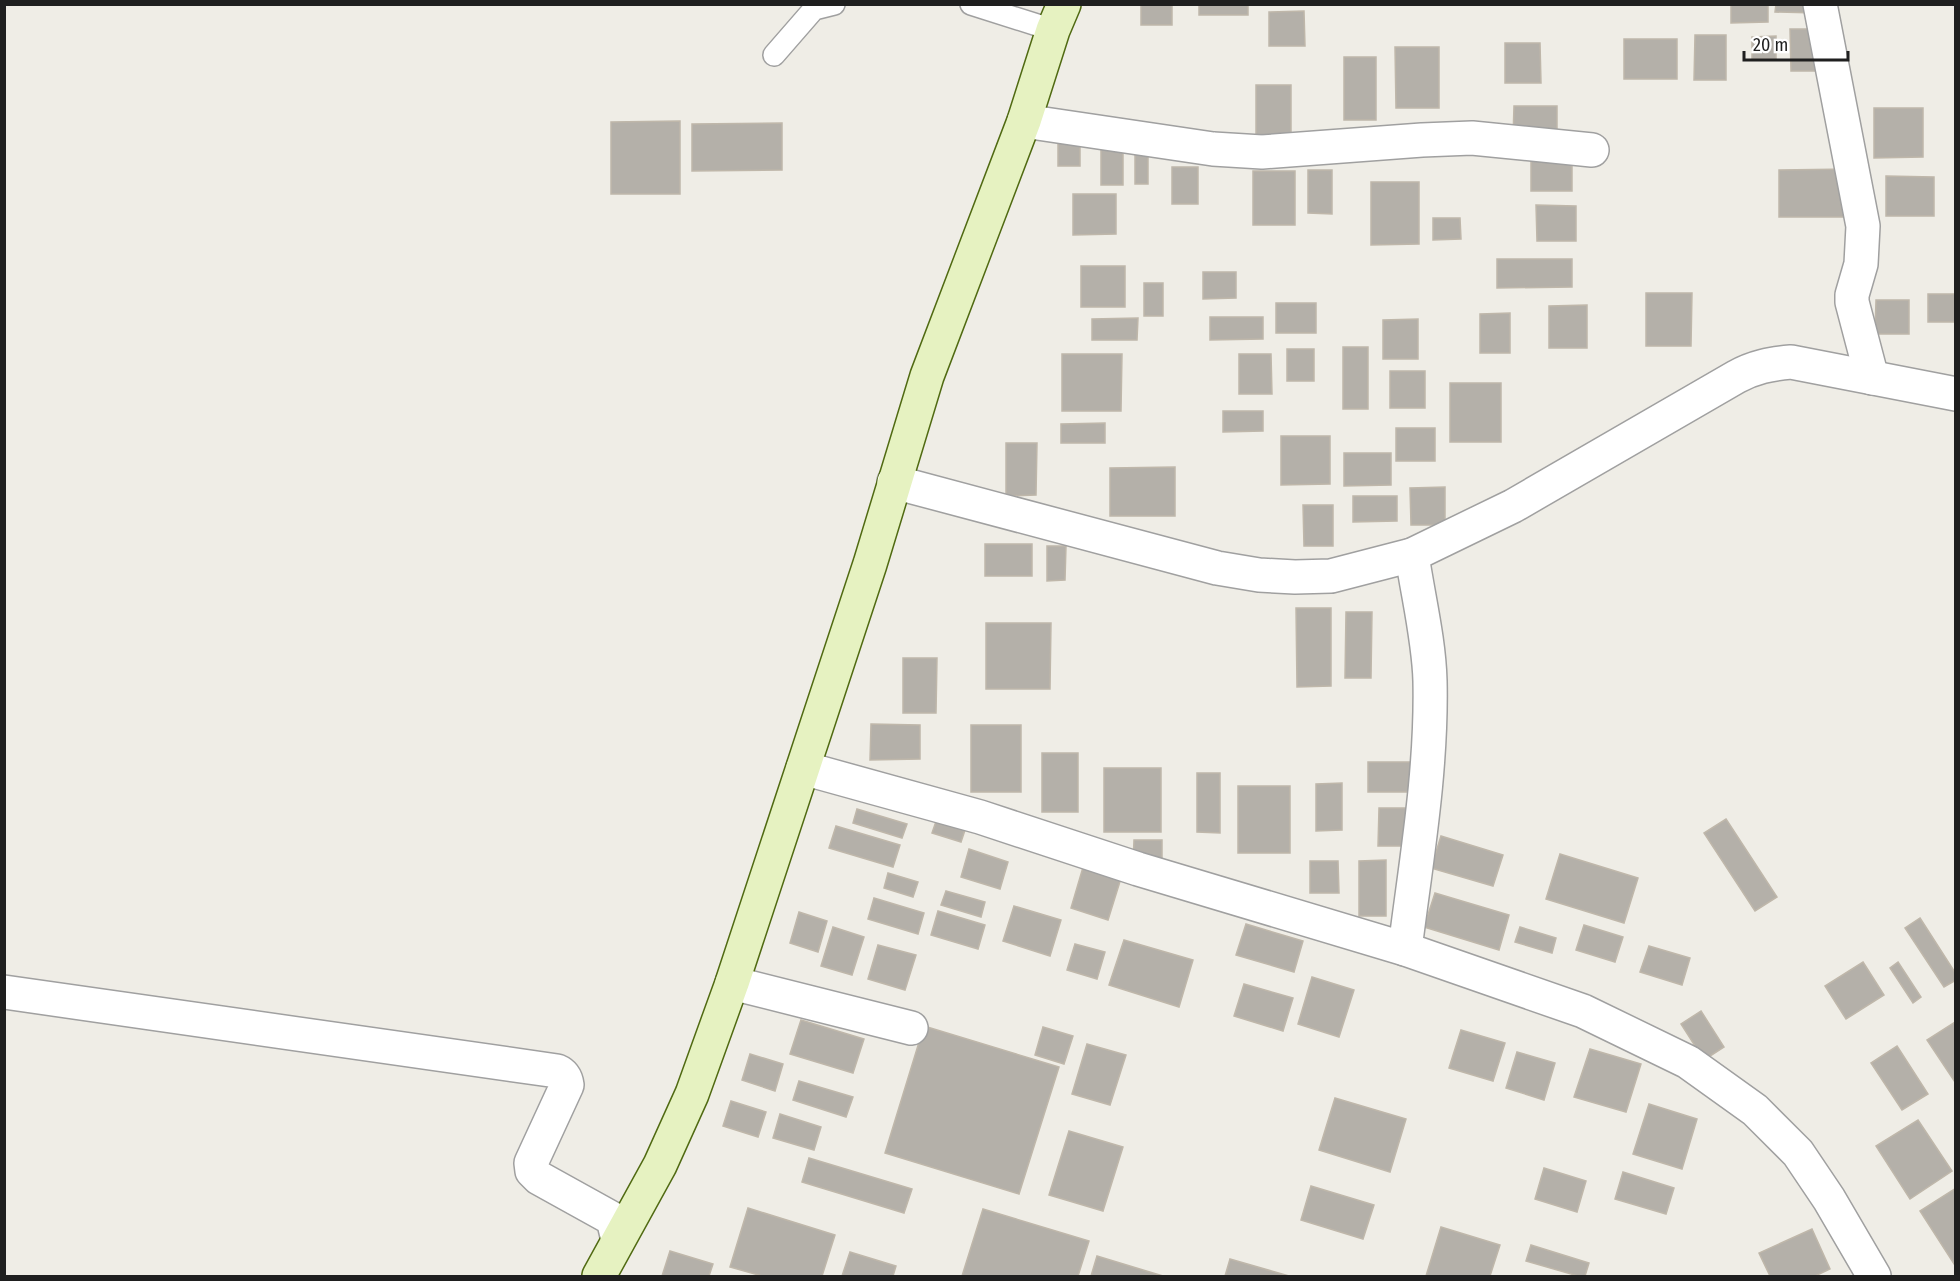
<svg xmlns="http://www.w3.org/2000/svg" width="1960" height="1281" font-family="'Fira Sans Condensed',sans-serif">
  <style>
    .building { fill: #b4b0a9; stroke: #bfb7aa; stroke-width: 1.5 }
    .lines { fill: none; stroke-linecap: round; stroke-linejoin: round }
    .service-casing { stroke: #a0a0a0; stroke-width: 24 }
    .minor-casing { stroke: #a0a0a0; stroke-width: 36 }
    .secondary-casing { stroke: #506a12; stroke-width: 36 }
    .service { stroke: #fff; stroke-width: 21 }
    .minor { stroke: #fff; stroke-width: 33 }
    .secondary { stroke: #e6f2c1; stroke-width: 33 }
  </style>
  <rect width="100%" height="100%" fill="#efede6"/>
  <g class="building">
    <rect x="1141" y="4" width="31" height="21"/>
    <rect x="1199" y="4" width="49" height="11"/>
    <polygon points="1731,4 1768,4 1768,22 1731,23"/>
    <polygon points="1776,4 1815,4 1815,13 1775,12"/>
    <polygon points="1304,11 1305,46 1269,46 1269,12"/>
    <polygon points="1790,29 1825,29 1825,71 1791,71"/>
    <polygon points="1695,35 1726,35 1726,80 1694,80"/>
    <polygon points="1776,36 1776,59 1752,59 1752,37"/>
    <rect x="1624" y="39" width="53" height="40"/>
    <polygon points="1505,43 1540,43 1541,83 1505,83"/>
    <polygon points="1395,47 1439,47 1439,108 1396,108"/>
    <rect x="1344" y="57" width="32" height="63"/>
    <rect x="1256" y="85" width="35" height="52"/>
    <polygon points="1514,106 1557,106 1557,138 1513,138"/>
    <polygon points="1874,108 1923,108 1923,157 1874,158"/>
    <polygon points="680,121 680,194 611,194 611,122"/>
    <polygon points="782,123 782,170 692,171 692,124"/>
    <rect x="1058" y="125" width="22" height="41"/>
    <rect x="1101" y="133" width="22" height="52"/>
    <rect x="1135" y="140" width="13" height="44"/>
    <rect x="1531" y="157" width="41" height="34"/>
    <rect x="1172" y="167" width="26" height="37"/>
    <polygon points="1850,169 1850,217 1779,217 1779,170"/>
    <polygon points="1308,170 1332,170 1332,214 1308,213"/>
    <rect x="1253" y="171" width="42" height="54"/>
    <polygon points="1886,176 1934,177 1934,216 1886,216"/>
    <polygon points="1371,182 1419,182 1419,244 1371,245"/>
    <polygon points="1073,194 1116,194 1116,234 1073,235"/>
    <polygon points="1536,205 1576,206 1576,241 1537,241"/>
    <polygon points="1433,218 1460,218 1461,239 1433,240"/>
    <polygon points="1497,259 1572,259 1572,287 1497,288"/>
    <rect x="1081" y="266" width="44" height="41"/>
    <polygon points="1203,272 1236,272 1236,298 1203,299"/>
    <rect x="1144" y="283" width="19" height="33"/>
    <polygon points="1646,293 1692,293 1691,346 1646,346"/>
    <rect x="1928" y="294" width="28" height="28"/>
    <polygon points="1876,300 1909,300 1909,334 1875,334"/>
    <rect x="1276" y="303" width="40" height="30"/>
    <polygon points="1587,305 1587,348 1549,348 1549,306"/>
    <polygon points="1510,313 1510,353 1480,353 1480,314"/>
    <polygon points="1210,317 1263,317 1263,339 1210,340"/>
    <polygon points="1138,318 1137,340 1092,340 1092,319"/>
    <polygon points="1418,319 1418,359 1383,359 1383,320"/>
    <rect x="1343" y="347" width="25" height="62"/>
    <rect x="1287" y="349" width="27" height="32"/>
    <polygon points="1062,354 1122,354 1121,411 1062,411"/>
    <polygon points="1239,354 1271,354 1272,394 1239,394"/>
    <rect x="1390" y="371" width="35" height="37"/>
    <rect x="1450" y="383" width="51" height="59"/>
    <polygon points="1223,411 1263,411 1263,431 1223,432"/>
    <polygon points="1105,423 1105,443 1061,443 1061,424"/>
    <rect x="1396" y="428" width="39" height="33"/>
    <polygon points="1281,436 1330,436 1330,484 1281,485"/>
    <polygon points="1006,443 1037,443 1036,495 1006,496"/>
    <polygon points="1344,453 1391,453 1391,485 1344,486"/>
    <polygon points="1175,467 1175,516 1110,516 1110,468"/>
    <polygon points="1445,487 1445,525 1411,525 1410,488"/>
    <polygon points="1353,496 1397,496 1397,521 1353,522"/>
    <polygon points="1303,505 1333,505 1333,546 1304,546"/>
    <rect x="985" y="544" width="47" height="32"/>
    <polygon points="1047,546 1066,546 1065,580 1047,581"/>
    <polygon points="1296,608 1331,608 1331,686 1297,687"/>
    <polygon points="1346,612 1372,612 1371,678 1345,678"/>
    <polygon points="986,623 1051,623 1050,689 986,689"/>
    <polygon points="903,658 937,658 936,713 903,713"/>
    <polygon points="871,724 920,725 920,759 870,760"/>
    <rect x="971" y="725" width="50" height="67"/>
    <rect x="1042" y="753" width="36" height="59"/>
    <rect x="1368" y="762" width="44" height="30"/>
    <rect x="1104" y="768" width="57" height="64"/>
    <polygon points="1197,773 1220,773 1220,833 1197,832"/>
    <polygon points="1342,783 1342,830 1316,831 1316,784"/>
    <rect x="1238" y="786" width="52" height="67"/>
    <polygon points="1379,808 1408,808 1408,846 1378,846"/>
    <polygon points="857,809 907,824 902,838 853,823"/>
    <polygon points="940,810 969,818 961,842 932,833"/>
    <polygon points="1726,819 1777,897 1755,911 1704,833"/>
    <polygon points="836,826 900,845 893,867 829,848"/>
    <polygon points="1441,836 1503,855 1493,886 1431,868"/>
    <polygon points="1134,840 1162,840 1162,865 1133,864"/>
    <polygon points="969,849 1008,862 1000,889 961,877"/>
    <polygon points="1560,854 1638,878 1624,923 1546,899"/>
    <polygon points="1386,860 1386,916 1359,916 1359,861"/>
    <polygon points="1310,861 1338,861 1339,893 1310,893"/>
    <polygon points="1084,864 1122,875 1108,920 1071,908"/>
    <polygon points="888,873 918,882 913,897 884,888"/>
    <polygon points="946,891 985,902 981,917 941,905"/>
    <polygon points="1435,893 1509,915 1499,950 1424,927"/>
    <polygon points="874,898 924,913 918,934 868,919"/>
    <polygon points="1014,906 1061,920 1050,956 1003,941"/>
    <polygon points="938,911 985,925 978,949 931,935"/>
    <polygon points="799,912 827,921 818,952 790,943"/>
    <polygon points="1920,918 1956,974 1956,980 1944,987 1905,928"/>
    <polygon points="1246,924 1303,941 1294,972 1236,955"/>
    <polygon points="1584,925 1623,937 1615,962 1576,950"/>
    <polygon points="833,927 864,937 852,975 821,966"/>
    <polygon points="1520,927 1556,938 1552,953 1515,942"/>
    <polygon points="1124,940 1193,960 1179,1007 1109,985"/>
    <polygon points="1075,944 1105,952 1097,979 1067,970"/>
    <polygon points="878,945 916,955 905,990 868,979"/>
    <polygon points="1649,946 1690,958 1682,985 1640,972"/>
    <polygon points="1863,962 1884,995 1846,1019 1825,986"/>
    <polygon points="1898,962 1921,997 1913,1003 1890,968"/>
    <polygon points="1312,977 1354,990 1339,1037 1298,1024"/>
    <polygon points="1244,984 1293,998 1283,1031 1234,1016"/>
    <polygon points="1701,1011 1724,1047 1704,1060 1681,1024"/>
    <polygon points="801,1020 864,1039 853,1073 790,1054"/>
    <polygon points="1955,1022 1956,1081 1955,1082 1927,1040"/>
    <polygon points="924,1026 1059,1067 1019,1194 885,1153"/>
    <polygon points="1043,1027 1073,1036 1064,1064 1035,1055"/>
    <polygon points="1461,1030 1505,1043 1493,1081 1449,1068"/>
    <polygon points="1087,1044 1126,1055 1110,1105 1072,1094"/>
    <polygon points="1897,1046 1928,1094 1902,1110 1871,1063"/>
    <polygon points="1590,1049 1641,1064 1626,1112 1574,1097"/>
    <polygon points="1517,1052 1555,1063 1544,1100 1506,1088"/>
    <polygon points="750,1054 783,1064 775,1091 742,1080"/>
    <polygon points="799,1081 853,1097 846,1117 793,1100"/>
    <polygon points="1335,1098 1406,1119 1390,1172 1319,1150"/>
    <polygon points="731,1101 766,1112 758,1137 723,1126"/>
    <polygon points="1649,1104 1697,1119 1682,1169 1633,1154"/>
    <polygon points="780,1114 821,1127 814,1150 773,1138"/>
    <polygon points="1918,1120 1952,1171 1910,1199 1876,1146"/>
    <polygon points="1069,1131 1123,1147 1103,1211 1049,1195"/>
    <polygon points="809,1158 912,1189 904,1213 802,1182"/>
    <polygon points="1544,1168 1586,1181 1577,1212 1535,1199"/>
    <polygon points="1623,1172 1674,1188 1666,1214 1615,1199"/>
    <polygon points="1311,1186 1374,1205 1363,1239 1301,1220"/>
    <polygon points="1956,1188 1956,1267 1920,1211"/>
    <polygon points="748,1208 835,1235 822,1276 762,1276 730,1267"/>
    <polygon points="983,1209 1089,1241 1078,1276 962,1276"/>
    <polygon points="1441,1227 1500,1245 1490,1276 1426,1276"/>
    <polygon points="1812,1229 1830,1269 1815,1276 1770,1276 1759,1253"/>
    <polygon points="1531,1245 1589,1263 1585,1276 1578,1276 1526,1261"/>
    <polygon points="670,1251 713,1264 709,1276 662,1276"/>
    <polygon points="850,1252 896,1266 893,1276 842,1276"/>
    <polygon points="1097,1256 1163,1276 1091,1276"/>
    <polygon points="1230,1259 1289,1276 1225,1276"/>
  </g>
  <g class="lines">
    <defs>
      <g id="service">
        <polyline points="971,4 1053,30"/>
        <polyline points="774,55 814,9 834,4"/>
      </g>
      <g id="minor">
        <polyline points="1820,4 1863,226 1861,264 1852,295 1852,302 1872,378"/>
        <polyline points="1024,121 1213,149 1262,152 1422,140 1472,138 1592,150"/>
        <path d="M894,482L1217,568L1259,575L1295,577L1331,576L1412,555L1513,506L1736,377C1754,367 1770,364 1791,362L1956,394"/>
        <polyline points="803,768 980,817 1138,869 1405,949 1583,1011 1688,1062 1755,1110 1798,1153 1829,1199 1874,1276"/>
        <path d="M1405,949C1416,861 1432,771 1430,681C1429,640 1418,596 1412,555"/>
        <polyline points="732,983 911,1028"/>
        <path d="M4,992L557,1071C564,1074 566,1078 567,1085L531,1163L532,1171L539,1178L613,1219L618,1240"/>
      </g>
      <polyline id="secondary" points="599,1276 660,1165 692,1094 732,983 814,734 870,564 927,376 1024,121 1053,30 1064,4"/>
    </defs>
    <use href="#service" class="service-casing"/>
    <use href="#minor" class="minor-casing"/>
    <use href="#secondary" class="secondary-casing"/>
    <use href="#service" class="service"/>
    <use href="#minor" class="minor"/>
    <use href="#secondary" class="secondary"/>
  </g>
  <rect width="1960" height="1281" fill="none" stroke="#1f1f1f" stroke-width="12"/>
  <path d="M1744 51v9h104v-9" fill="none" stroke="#1f1f1f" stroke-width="3"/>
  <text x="1753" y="51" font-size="18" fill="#1f1f1f" stroke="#ffffff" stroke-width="4.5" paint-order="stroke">20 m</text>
</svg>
